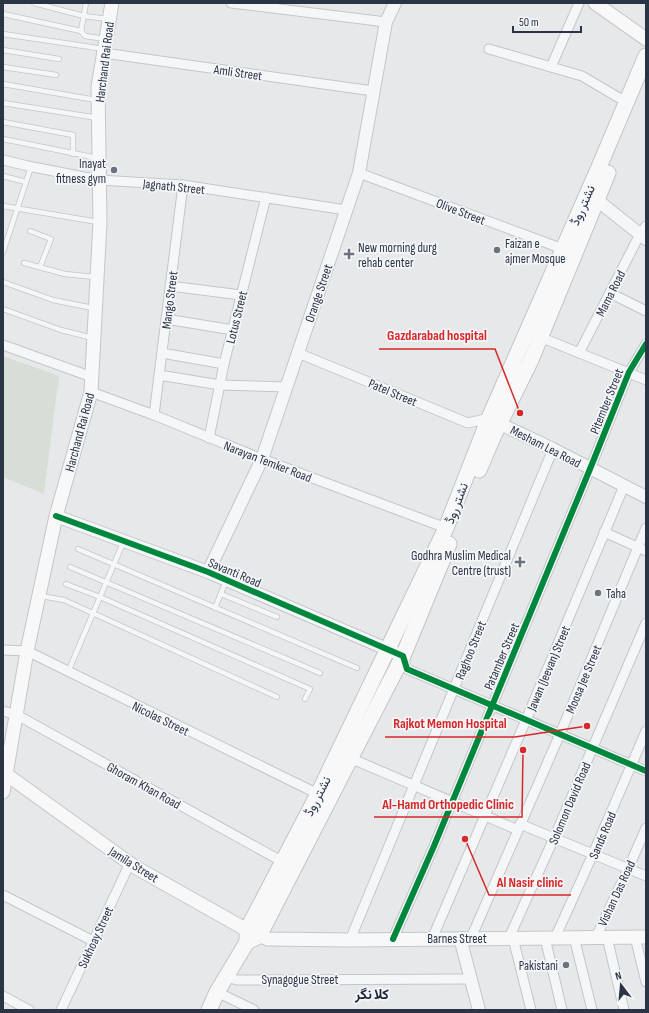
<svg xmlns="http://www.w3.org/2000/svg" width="649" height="1013" font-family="'Sofia Sans Condensed',Vazirmatn,sans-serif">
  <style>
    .grass { fill: #d6ded6 }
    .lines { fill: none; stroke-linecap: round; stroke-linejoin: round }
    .service-casing { stroke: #c4c6c8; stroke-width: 6 }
    .minor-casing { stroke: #c4c6c8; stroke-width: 11 }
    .tertiary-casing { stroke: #c4c6c8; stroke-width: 14 }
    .secondary-casing { stroke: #c4c6c8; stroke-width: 15 }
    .primary-casing { stroke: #c2c5c8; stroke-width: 17 }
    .service { stroke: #f5f6f7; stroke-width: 4.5 }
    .minor { stroke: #f5f6f7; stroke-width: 9 }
    .tertiary { stroke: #f5f6f7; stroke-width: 12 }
    .secondary { stroke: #f8f8f8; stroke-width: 13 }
    .primary { stroke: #f8f8f8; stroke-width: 15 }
    .cycleway-casing { stroke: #f4f6f9; stroke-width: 8 }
    .cycleway { stroke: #00873e; stroke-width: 6 }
    .poi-dot { fill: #6c737f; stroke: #f4f6f9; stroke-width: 1.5 }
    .labels { text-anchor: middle; stroke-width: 3.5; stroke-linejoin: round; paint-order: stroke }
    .street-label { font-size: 13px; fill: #2b3445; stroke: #f4f6f9 }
    .poi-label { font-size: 13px; fill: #2b3445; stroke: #f4f6f9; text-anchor: end }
    .neighbourhood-label { font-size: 14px; font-weight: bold; fill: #1d2536; stroke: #f4f6f9 }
    .leader { fill: none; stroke: #d62828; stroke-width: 1.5 }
    .callout-dot { fill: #d62828; stroke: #f4f6f9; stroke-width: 1.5 }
    .callout-label { font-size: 14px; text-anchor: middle; font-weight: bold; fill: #d62828; stroke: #f4f6f9; stroke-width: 3.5; stroke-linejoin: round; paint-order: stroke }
  </style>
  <rect width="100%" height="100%" fill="#e6e8ea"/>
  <polygon class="grass" points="3,356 59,376 44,494 3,477"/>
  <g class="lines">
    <defs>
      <g id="service">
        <polyline points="34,3 84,16 108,19"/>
        <polyline points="3,14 81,31 85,36 105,39"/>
        <polyline points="81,31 86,3"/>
        <polyline points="3,34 104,49"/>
        <polyline points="3,50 59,59"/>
        <polyline points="3,67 56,75"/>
        <polyline points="3,84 96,100"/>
        <polyline points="3,103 98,118"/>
        <polyline points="3,122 73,135 73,154"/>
        <polyline points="3,139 97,158"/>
        <polyline points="3,176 26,182"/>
        <polyline points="3,206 98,222"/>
        <polyline points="30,231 51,239 40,267"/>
        <polyline points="3,252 31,167"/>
        <polyline points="24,263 65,274 95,277"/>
        <polyline points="3,282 53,300 93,308"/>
        <polyline points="3,309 61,330 93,338"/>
        <polyline points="78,549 357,668"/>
        <polyline points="70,567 320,673"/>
        <polyline points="66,584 100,597 310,689 305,699"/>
        <polyline points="221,594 277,617"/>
        <polyline points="41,596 64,600 277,697"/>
        <polyline points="215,608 226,581"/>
        <polyline points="68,672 123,543"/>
      </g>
      <g id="minor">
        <polyline points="231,3 386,22"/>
        <polyline points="489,49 582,76 626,102"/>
        <polyline points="104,53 373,91"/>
        <polyline points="551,67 579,3"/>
        <polyline points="3,160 28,166 99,180 183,185 346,210"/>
        <polyline points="359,173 563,249"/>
        <polyline points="170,286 241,295"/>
        <polyline points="610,293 646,311"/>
        <polyline points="166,319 233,330"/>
        <polyline points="540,337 646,380"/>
        <polyline points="3,345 92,377"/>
        <polyline points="162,353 224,364"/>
        <polyline points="298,353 468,423 489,418"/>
        <polyline points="579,353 640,234 646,226"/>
        <polyline points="159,375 220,385 287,387"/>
        <polyline points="91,392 154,415 262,459 446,528"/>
        <polyline points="154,415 183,185"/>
        <polyline points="209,438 224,364 266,197"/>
        <polyline points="604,532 646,551"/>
        <polyline points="3,650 27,651 318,794"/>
        <polyline points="403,656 407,669 646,771"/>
        <polyline points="3,711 17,715 283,862"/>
        <polyline points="350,758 518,830"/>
        <polyline points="520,824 646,876"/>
        <polyline points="3,895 93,941"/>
        <polyline points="574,937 592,1010"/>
        <polyline points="596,937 628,869 646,828"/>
        <polyline points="607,937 624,1010"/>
        <polyline points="635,937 646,982"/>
        <polyline points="471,938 560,734 646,528"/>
        <polyline points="509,938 554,838 646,623"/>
        <polyline points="513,938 531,1010"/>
        <polyline points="545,938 562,1010"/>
        <polyline points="555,938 593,854 646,731"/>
        <polyline points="393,939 434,846 590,469 629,372 646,344"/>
        <polyline points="432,939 526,720 624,486"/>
        <polyline points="350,940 553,449"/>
        <polyline points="226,977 237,980 470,979"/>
        <polyline points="217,992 254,1010"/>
        <polyline points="3,996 29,1010"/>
        <polyline points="61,1010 130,863"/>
      </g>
      <g id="tertiary">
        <polyline points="597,200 646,239"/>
        <polyline points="492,420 553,449 646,497"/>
        <polyline points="56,516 208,572 403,656"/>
        <polyline points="208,572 262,459 359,173 386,22 395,3"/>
        <polyline points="460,938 479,1010"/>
      </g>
      <g id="secondary">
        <polyline points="595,3 646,39"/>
        <polyline points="3,772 135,867 247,930 268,939 350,940 646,937"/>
        <polyline points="3,792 27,651 56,516 91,392 100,222 98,87 112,3"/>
      </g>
      <g id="primary">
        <polyline points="479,470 494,435 531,360 608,173"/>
        <polyline points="247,942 259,936 403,656 449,544"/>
        <polyline points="209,1010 217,992 247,942 247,930 318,794 446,528 489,418 599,167 646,56"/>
      </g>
    </defs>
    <use href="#service" class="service-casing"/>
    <use href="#minor" class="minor-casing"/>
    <use href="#tertiary" class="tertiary-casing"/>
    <use href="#secondary" class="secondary-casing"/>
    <use href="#primary" class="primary-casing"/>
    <use href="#service" class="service"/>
    <use href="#minor" class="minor"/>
    <use href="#tertiary" class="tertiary"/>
    <use href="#secondary" class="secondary"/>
    <use href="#primary" class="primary"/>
    <defs>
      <g id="cycleway">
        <polyline points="56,516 208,572 403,656 407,669 646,771"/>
        <polyline points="393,939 434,846 590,469 629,372 646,344"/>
      </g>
    </defs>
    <use href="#cycleway" class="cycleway-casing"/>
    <use href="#cycleway" class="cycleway"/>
  </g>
  <g class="poi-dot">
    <circle cx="114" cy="170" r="4"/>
    <circle cx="497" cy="250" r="4"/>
    <path d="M347 248h4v4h4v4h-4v4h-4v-4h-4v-4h4z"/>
    <path d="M518 556h4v4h4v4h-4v4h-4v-4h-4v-4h4z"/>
    <circle cx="598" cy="593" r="4"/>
    <circle cx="566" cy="965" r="4"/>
  </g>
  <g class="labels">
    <g class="street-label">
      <text transform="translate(104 62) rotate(-83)" y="5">Harchand Rai Road</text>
      <text transform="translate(238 72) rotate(8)" y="5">Amli Street</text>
      <text transform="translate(174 186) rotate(6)" y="5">Jagnath Street</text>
      <text transform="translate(582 205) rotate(-66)" y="5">نشتر روڈ</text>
      <text transform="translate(461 211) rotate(21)" y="5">Olive Street</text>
      <text transform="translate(318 293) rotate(-71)" y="5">Orange Street</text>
      <text transform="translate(610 293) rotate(-63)" y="5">Mama Road</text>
      <text transform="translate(169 300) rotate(-83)" y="5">Mango Street</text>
      <text transform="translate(236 317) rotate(-76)" y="5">Lotus Street</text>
      <text transform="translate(393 392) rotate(23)" y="5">Patel Street</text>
      <text transform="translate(606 401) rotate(-68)" y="5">Pitember Street</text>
      <text transform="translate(79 432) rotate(-75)" y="5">Harchand Rai Road</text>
      <text transform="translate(546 446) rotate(27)" y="5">Mesham Lea Road</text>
      <text transform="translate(268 461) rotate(21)" y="5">Narayan Temker Road</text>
      <text transform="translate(456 503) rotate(-69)" y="5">نشتر روڈ</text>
      <text transform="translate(235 572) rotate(23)" y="5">Savanti Road</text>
      <text transform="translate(470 650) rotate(-68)" y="5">Raghoo Street</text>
      <text transform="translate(501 656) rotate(-67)" y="5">Patamber Street</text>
      <text transform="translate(548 668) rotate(-67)" y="5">Jawan (Jeevan) Street</text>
      <text transform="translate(583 679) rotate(-67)" y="5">Moosa Jee Street</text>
      <text transform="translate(161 718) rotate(26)" y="5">Nicolas Street</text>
      <text transform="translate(144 785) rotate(29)" y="5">Ghoram Khan Road</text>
      <text transform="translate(317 796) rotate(-63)" y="5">نشتر روڈ</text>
      <text transform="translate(569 803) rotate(-67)" y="5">Solomon David Road</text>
      <text transform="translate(602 835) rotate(-67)" y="5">Sands Road</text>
      <text transform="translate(134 864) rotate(32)" y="5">Jamila Street</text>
      <text transform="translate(616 893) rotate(-65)" y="5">Vishan Das Road</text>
      <text transform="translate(95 937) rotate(-65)" y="5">Sukhoay Street</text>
      <text x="457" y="943">Barnes Street</text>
      <text x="300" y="984">Synagogue Street</text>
    </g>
    <g class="poi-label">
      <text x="106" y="168">Inayat<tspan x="106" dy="15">fitness gym</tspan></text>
      <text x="505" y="248" text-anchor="start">Faizan e<tspan x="505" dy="15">ajmer Mosque</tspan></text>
      <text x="358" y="252" text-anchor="start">New morning durg<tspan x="358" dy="15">rehab center</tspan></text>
      <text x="511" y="560">Godhra Muslim Medical<tspan x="511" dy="15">Centre (trust)</tspan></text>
      <text x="606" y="598" text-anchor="start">Taha</text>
      <text x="558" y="970">Pakistani</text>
    </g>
    <g class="neighbourhood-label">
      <text x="372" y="999">کلا نگر</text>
    </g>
  </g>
  <path class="leader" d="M520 413L495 349H379M587 726L515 737H385M523 750L522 817H374M465 839L489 895H571"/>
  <g class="callout-dot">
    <circle cx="520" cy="413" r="4"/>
    <circle cx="587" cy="726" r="4"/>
    <circle cx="523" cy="750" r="4"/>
    <circle cx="465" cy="839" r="4"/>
  </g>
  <g class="callout-label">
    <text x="437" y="340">Gazdarabad hospital</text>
    <text x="450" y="728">Rajkot Memon Hospital</text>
    <text x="448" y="809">Al-Hamd Orthopedic Clinic</text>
    <text x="530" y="887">Al Nasir clinic</text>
  </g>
  <rect width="649" height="1013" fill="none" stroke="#2b3445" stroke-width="8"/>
  <g transform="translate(621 985) rotate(344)" stroke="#f4f6f9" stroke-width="3" paint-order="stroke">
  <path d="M0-3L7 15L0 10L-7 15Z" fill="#2b3445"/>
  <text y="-6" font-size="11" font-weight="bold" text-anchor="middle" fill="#2b3445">N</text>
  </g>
  <path d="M513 26v6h68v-6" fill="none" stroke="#2b3445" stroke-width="2"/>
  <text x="519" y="26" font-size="12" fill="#2b3445" stroke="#f4f6f9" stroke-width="3" paint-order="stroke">50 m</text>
</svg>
